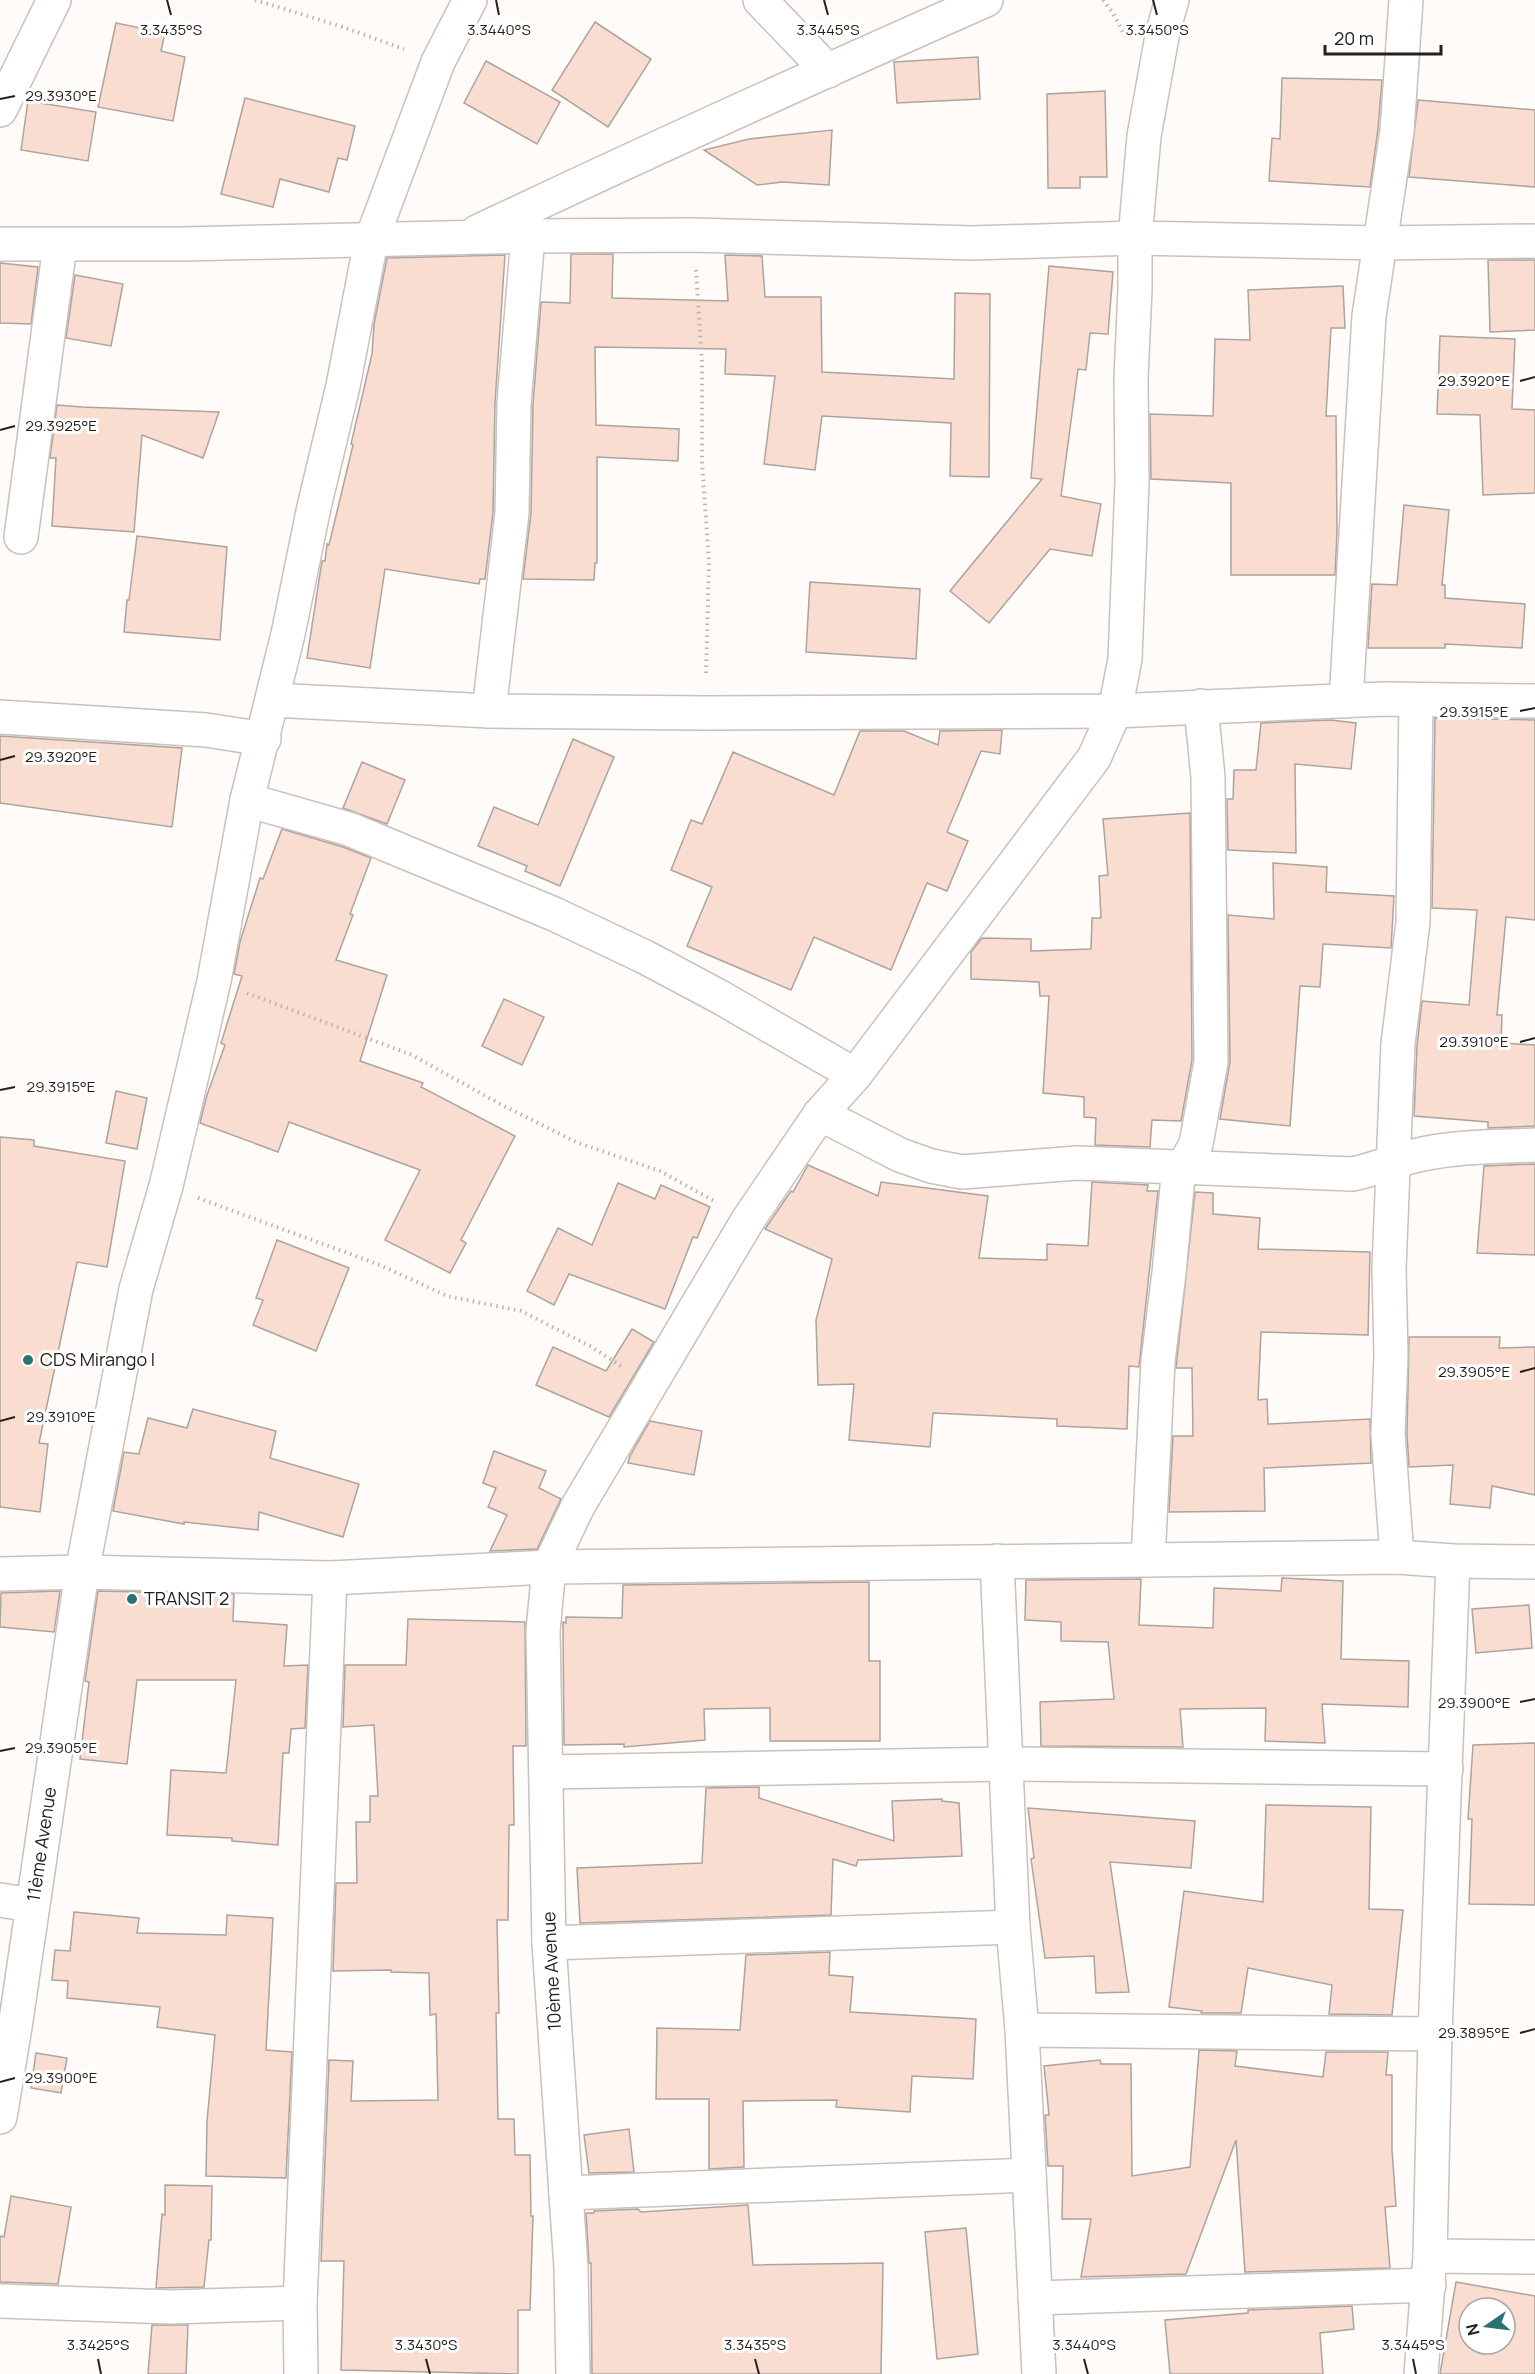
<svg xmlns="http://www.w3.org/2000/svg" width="1535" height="2374" font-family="Manrope,sans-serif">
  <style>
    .building { fill: #f9ddd0; stroke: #ada39f; stroke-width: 1.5; fill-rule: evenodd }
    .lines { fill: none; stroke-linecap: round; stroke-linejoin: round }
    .minor-casing { stroke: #cac0bc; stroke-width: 36 }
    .path { stroke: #b8b4b2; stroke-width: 4; stroke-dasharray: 1.5 4.5; stroke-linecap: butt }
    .minor { stroke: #fff; stroke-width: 33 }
    .ticks { fill: none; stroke: #23201e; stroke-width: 2 }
    .poi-dot { fill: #297472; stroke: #fff; stroke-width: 2 }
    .labels { text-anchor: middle; stroke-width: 6; stroke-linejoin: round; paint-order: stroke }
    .poi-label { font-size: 18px; fill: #23201e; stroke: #fff; text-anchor: start }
    .street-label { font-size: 18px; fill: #23201e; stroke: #fff }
    .ticks-label { font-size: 15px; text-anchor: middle; fill: #23201e; stroke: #fff; stroke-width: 6; stroke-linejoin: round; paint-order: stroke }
  </style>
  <rect width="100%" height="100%" fill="#fffbf9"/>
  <g class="building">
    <polygon points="595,22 651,59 608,127 552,90"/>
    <polygon points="116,23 165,33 161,51 185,57 173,121 98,107"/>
    <polygon points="978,57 980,99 897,103 894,62"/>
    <polygon points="486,61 560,102 537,144 464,103"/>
    <polygon points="1282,78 1382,80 1378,129 1370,187 1269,181 1272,138 1280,139"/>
    <polygon points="1105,91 1107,177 1080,177 1080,188 1048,188 1047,94"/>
    <polygon points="245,98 355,126 347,160 338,158 329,192 280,179 273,207 221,194"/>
    <polygon points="1418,100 1535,110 1535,187 1409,177"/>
    <polygon points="28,101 96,112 88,161 21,150"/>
    <polygon points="832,130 829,185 782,182 757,185 704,150 749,139"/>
    <polygon points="571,254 613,254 612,298 728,301 725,255 762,256 765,297 821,297 822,372 954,379 955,293 990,294 989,477 950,476 951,423 822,416 815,470 764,464 775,376 725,374 726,349 595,347 596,425 679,429 678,461 597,457 597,563 595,563 594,580 523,579 531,513 533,404 541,302 570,303"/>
    <polygon points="505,255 495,403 493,512 485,579 480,579 479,584 385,569 370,668 307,658 322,561 325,561 327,544 329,545 353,445 351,444 372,354 374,324 387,258"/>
    <polygon points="1488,260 1535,260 1535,330 1490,332"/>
    <polygon points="0,263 38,267 31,324 0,323"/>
    <polygon points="1049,266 1113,272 1108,334 1090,333 1086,370 1078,369 1061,496 1101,504 1092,556 1050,549 989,623 950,591 1042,479 1031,478"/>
    <polygon points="75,275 123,284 111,346 66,338"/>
    <polygon points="1343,286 1345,328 1331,328 1326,416 1336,416 1337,533 1335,575 1231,575 1231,483 1151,479 1150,414 1213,416 1215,339 1250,340 1248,290"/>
    <polygon points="1440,336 1515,339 1512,409 1535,410 1535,493 1483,495 1480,415 1437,414"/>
    <polygon points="57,405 82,407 219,412 203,458 142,435 134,532 52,526 56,458 50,458"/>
    <polygon points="1404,505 1449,510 1442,585 1445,585 1445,598 1525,604 1522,648 1445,644 1445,648 1368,648 1372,584 1397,585"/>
    <polygon points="137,536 227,547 220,640 124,632 127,600 129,600"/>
    <polygon points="810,582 920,589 916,659 806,652"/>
    <polygon points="1435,718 1535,720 1535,920 1506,917 1497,1015 1502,1015 1501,1043 1535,1045 1535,1126 1488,1128 1488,1122 1414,1116 1417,1046 1422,1001 1469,1005 1477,910 1432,908"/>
    <polygon points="1331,720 1356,723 1351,769 1295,764 1296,853 1228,850 1227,799 1233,799 1234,770 1256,770 1261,723"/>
    <polygon points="1002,730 1000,754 981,751 947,832 968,841 947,891 927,883 891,970 814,937 791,990 687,946 712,887 671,870 691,820 702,824 733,752 834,795 860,731 904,731 938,745 940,731"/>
    <polygon points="0,736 182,748 172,827 0,803"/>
    <polygon points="573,739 614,757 560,886 525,871 527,866 478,846 494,807 538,825"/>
    <polygon points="362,762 405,780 387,824 343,808"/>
    <polygon points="1190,813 1192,1060 1181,1121 1152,1120 1150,1147 1095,1145 1096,1118 1084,1117 1084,1097 1043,1093 1049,996 1040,996 1039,982 971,979 971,952 982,938 1031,939 1031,951 1091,949 1092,918 1101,918 1099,876 1108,875 1103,819"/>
    <polygon points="282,829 343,847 371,858 350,914 353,915 336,960 387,975 360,1061 423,1083 421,1087 515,1136 461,1240 466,1243 450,1273 385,1240 420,1170 289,1122 278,1152 200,1123 207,1095 225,1045 221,1043 242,976 234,974 240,942 260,878 263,879"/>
    <polygon points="1273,863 1327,867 1326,892 1394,896 1391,948 1323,944 1320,987 1300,986 1290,1126 1220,1119 1230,1062 1228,915 1274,919"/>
    <polygon points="504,999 544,1017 522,1065 482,1046"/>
    <polygon points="116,1091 147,1098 137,1149 106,1143"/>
    <polygon points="0,1137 34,1140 34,1146 125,1161 107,1267 77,1262 39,1443 48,1444 40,1512 0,1507"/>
    <polygon points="1535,1164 1535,1255 1477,1253 1484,1166"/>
    <polygon points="808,1165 878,1196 881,1182 988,1196 979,1258 1047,1260 1047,1244 1088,1246 1092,1182 1148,1185 1147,1191 1158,1191 1139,1367 1129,1366 1127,1429 1057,1426 1057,1419 933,1413 930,1447 849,1440 854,1384 818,1385 816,1320 832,1259 765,1229 791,1191 793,1192"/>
    <polygon points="618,1183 655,1199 661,1185 710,1207 697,1238 693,1237 665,1309 569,1274 554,1305 527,1291 558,1228 592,1245"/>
    <polygon points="1195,1192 1213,1193 1213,1214 1260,1218 1258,1249 1370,1252 1368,1335 1261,1332 1258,1400 1267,1399 1268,1424 1370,1419 1371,1463 1264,1468 1265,1511 1169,1512 1173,1436 1193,1436 1192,1368 1176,1368"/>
    <polygon points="277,1240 349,1268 316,1351 253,1325 263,1300 256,1298"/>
    <polygon points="632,1329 654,1342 609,1417 536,1385 553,1347 606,1371"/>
    <polygon points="1409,1337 1500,1337 1499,1348 1535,1347 1535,1495 1492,1486 1490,1508 1450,1504 1453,1465 1409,1467 1407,1434"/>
    <polygon points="193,1409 276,1431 270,1458 359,1484 343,1537 259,1512 258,1530 184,1522 184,1524 113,1511 124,1452 139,1454 148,1418 187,1428"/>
    <polygon points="650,1421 702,1431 694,1475 628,1463 630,1456"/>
    <polygon points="494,1451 546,1471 539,1488 561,1499 537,1549 490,1551 507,1515 488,1507 496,1488 483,1483"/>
    <polygon points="1282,1578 1343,1581 1341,1659 1409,1661 1408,1707 1322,1704 1325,1743 1265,1741 1266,1708 1180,1709 1183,1747 1041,1746 1040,1702 1114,1699 1108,1642 1061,1641 1061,1622 1025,1620 1026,1580 1141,1579 1139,1625 1213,1628 1214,1588 1281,1591"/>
    <polygon points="869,1582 869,1661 880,1661 880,1741 770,1741 770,1708 704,1709 705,1740 624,1747 624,1744 564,1745 563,1622 566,1623 566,1617 622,1618 623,1585"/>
    <polygon points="60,1591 54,1632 0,1627 1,1593"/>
    <polygon points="98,1591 234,1594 233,1621 287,1625 284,1666 308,1665 305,1728 291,1729 289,1753 283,1753 278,1845 232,1841 232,1838 167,1835 171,1770 226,1773 236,1680 137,1680 127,1764 80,1759 89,1682 85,1681"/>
    <polygon points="1529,1605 1532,1648 1476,1653 1472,1609"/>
    <polygon points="408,1619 525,1622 526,1746 513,1746 514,1825 509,1825 508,1920 497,1920 499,2013 496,2013 498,2119 514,2119 515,2155 530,2155 531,2216 533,2216 530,2310 518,2310 518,2374 341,2370 344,2261 321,2261 329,2060 353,2061 351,2101 438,2100 436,2014 430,2015 429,1973 391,1972 391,1970 333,1971 336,1883 357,1883 356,1822 370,1822 370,1796 378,1796 374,1725 343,1727 345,1665 406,1665"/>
    <polygon points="1535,1743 1535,1905 1469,1904 1472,1819 1468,1819 1473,1745"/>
    <polygon points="759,1787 759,1798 894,1841 892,1801 942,1799 942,1801 959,1803 962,1856 858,1860 856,1866 833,1859 831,1915 580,1923 577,1868 702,1863 706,1788"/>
    <polygon points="1266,1805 1371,1807 1369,1909 1403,1910 1392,2015 1329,2014 1332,1985 1248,1968 1241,2013 1201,2013 1202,2011 1169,2007 1184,1891 1263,1902"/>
    <polygon points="1028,1808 1195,1821 1191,1868 1110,1862 1129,1992 1096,1993 1094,1956 1045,1958 1031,1859 1034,1858"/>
    <polygon points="74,1912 139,1918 137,1933 226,1935 227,1915 273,1918 266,2050 292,2052 286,2178 206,2176 207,2121 215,2035 157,2027 160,2007 67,1998 68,1981 52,1980 55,1950 70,1951"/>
    <polygon points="830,1952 829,1975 853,1977 850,2012 976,2019 973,2079 912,2076 910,2112 836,2107 837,2100 743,2101 744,2167 709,2169 709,2099 656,2099 657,2028 740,2030 746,1955"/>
    <polygon points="1199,2050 1237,2051 1235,2066 1323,2077 1326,2052 1388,2052 1386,2075 1392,2075 1392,2150 1396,2206 1385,2207 1390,2268 1245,2272 1236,2140 1186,2274 1081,2277 1091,2219 1062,2219 1063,2166 1048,2166 1045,2115 1049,2115 1044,2066 1100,2060 1101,2064 1131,2064 1132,2176 1190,2167"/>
    <polygon points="36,2053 67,2058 61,2093 31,2088"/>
    <polygon points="629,2129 634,2172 589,2173 584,2135"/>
    <polygon points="165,2185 212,2186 211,2240 209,2240 204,2287 156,2288 162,2214 165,2215"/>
    <polygon points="11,2196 71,2207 58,2284 0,2282 0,2236 4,2237"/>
    <polygon points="748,2205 753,2265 883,2263 881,2374 592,2374 591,2263 589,2263 586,2213 594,2213 594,2211 638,2209 641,2212"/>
    <polygon points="966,2228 978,2354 937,2359 925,2232"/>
    <path d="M1456,2282L1535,2296V2374H1440ZM1469,2308H1505V2344H1469Z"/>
    <polygon points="1352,2306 1354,2329 1320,2333 1323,2374 1170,2374 1165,2320 1248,2313 1248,2310"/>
    <polygon points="152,2325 188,2325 186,2374 148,2374"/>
  </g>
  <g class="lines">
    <defs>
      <g id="minor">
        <polyline points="760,0 828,71"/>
        <polyline points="0,110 54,0"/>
        <path d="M477,232C646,152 816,75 986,0"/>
        <polyline points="0,244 184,244 528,236 694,235 972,243 1135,238 1379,243 1535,241"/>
        <polyline points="21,537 60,245"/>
        <polyline points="272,700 489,711 705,713 1115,711 1383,699 1535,701"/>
        <polyline points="1346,701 1369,316 1397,131 1406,0"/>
        <polyline points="489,711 512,513 514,403 528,236"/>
        <polyline points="0,717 206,730 264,739"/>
        <polyline points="247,800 349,829 554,914 645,957 720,997 855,1075"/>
        <path d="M820,1114L900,1155L931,1166L962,1172L1077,1163L1352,1174C1374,1170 1393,1161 1414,1156C1453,1146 1495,1147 1535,1145"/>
        <polyline points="1397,1557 1388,1434 1391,1355 1389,1269 1398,1044 1413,922 1416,700"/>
        <polyline points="1148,1560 1158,1361 1169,1273 1177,1187 1178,1177 1196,1144 1211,1062 1208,777 1201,706"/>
        <polyline points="997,1561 1013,1927 1022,2030 1039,2374"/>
        <polyline points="0,1574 82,1572 330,1578 549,1567 1397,1557 1453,1561 1535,1562"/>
        <polyline points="546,1772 1006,1764 1446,1769"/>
        <polyline points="0,1900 32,1905"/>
        <polyline points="549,1943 1013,1927"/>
        <polyline points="1022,2030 1435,2034"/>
        <path id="s1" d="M0,2117L15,2027L82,1572L136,1289L166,1186L214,981L247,800L288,634L314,507L343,386L371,241L438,62L470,0"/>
        <polyline points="566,2193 1029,2175"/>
        <polyline points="1430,2256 1535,2257"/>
        <polyline points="1035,2298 1429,2285"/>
        <polyline points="0,2301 171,2307 300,2303"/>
        <polyline points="301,2374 300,2303 330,1578"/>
        <polyline points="573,2374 571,2268 549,1943 543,1631 549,1567 578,1506 748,1220 820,1114 855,1075 1094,758 1115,711 1125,659 1132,482 1131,378 1135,289 1135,238 1144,136 1163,31 1172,0"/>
        <polyline points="1421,2374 1430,2256 1435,2034 1453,1561"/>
      </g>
    </defs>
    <use href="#minor" class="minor-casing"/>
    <g class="path">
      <polyline points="255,0 340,26 404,49"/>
      <polyline points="1103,0 1113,13 1125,36"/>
      <polyline points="696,270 702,362 702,463 709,561 706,676"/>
      <polyline points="247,993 412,1055 500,1104 576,1142 660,1171 716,1202"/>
      <polyline points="198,1198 380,1265 447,1296 521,1311 590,1346 621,1366"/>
    </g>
    <use href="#minor" class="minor"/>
  </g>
  <path class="ticks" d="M167,0L171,15M496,0L499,15M824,0L828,15M1153,0L1157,15M0,99L15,96M1520,381L1535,377M0,430L15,426M1520,711L1535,708M0,760L15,756M1520,1042L1535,1038M0,1090L15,1087M1520,1372L1535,1368M0,1421L15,1417M1520,1702L1535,1699M0,1751L15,1748M1520,2033L1535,2029M0,2082L15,2078M98,2359L101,2374M426,2359L430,2374M755,2359L759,2374M1084,2359L1088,2374M1413,2359L1416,2374"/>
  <g class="poi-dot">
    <circle cx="28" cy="1360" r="6"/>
    <circle cx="132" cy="1599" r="6"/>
  </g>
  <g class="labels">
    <g class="poi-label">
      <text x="40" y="1366">CDS Mirango I</text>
      <text x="144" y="1605">TRANSIT 2</text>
    </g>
    <g class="street-label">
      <text dy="6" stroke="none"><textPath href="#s1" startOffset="276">11ème Avenue</textPath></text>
      <text transform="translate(552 1971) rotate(-93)" y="6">10ème Avenue</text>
    </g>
  </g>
  <g class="ticks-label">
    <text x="171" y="35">3.3435°S</text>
    <text x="499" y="35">3.3440°S</text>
    <text x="828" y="35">3.3445°S</text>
    <text x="1157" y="35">3.3450°S</text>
    <text x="61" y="101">29.3930°E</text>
    <text x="1474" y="386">29.3920°E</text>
    <text x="61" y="431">29.3925°E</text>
    <text x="1474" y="717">29.3915°E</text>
    <text x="61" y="762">29.3920°E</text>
    <text x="1474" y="1047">29.3910°E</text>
    <text x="61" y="1092">29.3915°E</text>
    <text x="1474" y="1377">29.3905°E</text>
    <text x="61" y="1422">29.3910°E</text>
    <text x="1474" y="1708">29.3900°E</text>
    <text x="61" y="1753">29.3905°E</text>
    <text x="1474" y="2038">29.3895°E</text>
    <text x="61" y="2083">29.3900°E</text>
    <text x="98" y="2350">3.3425°S</text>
    <text x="426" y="2350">3.3430°S</text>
    <text x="755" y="2350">3.3435°S</text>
    <text x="1084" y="2350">3.3440°S</text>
    <text x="1413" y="2350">3.3445°S</text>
  </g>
  <g transform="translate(1487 2326) rotate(256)"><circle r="28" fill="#ffffff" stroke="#a7a6a5" stroke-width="1.5"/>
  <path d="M0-4.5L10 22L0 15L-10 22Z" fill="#297472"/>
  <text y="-9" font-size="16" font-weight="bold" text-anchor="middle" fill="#23201e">N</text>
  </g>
  <path d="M1325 45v9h116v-9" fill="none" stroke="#23201e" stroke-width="3"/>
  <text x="1334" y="45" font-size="18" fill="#23201e" stroke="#ffffff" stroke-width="4.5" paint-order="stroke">20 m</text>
</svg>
